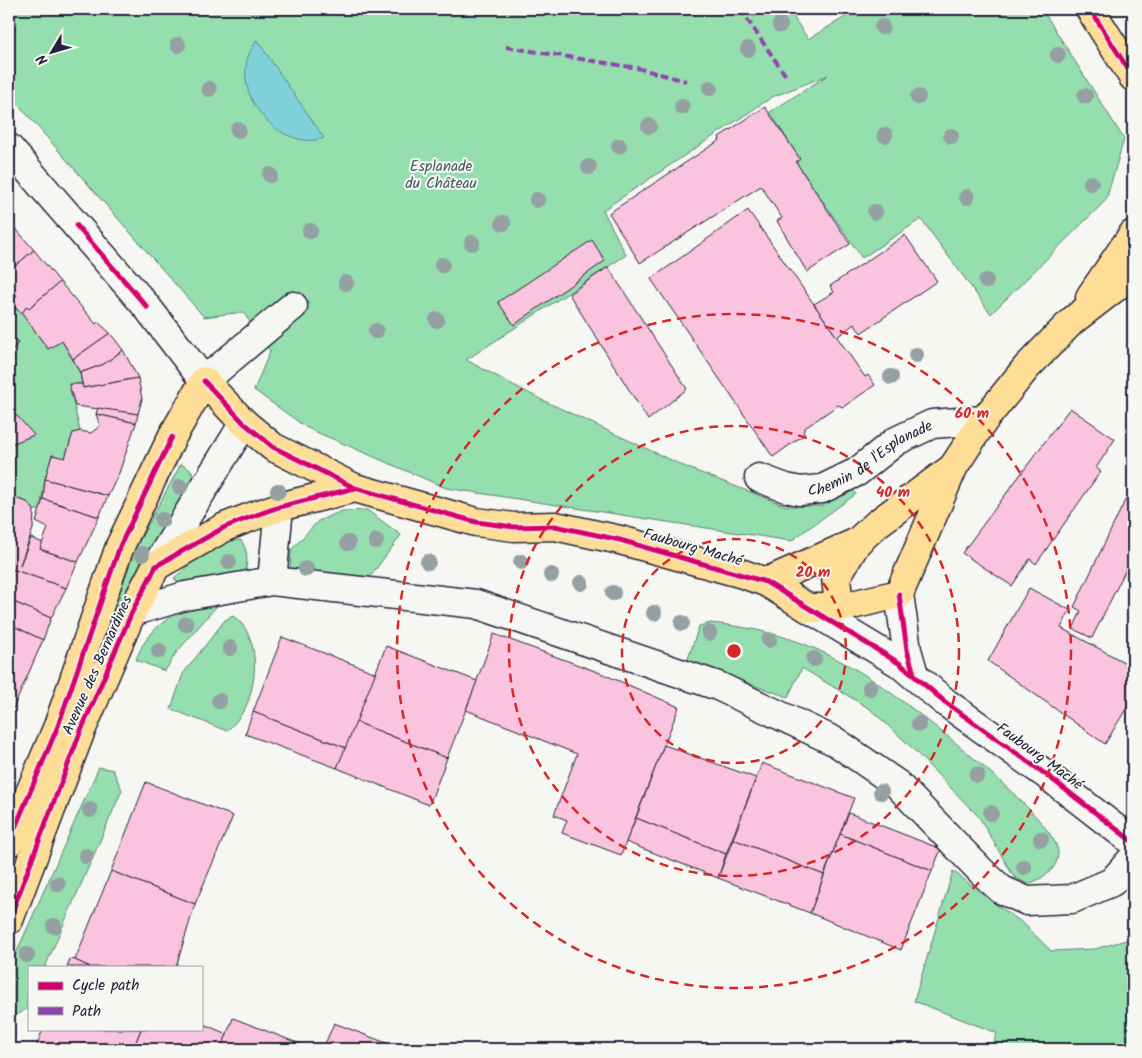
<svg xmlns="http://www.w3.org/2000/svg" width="1142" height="1058" font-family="Kalam,sans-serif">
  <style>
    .green { fill: #95deae; stroke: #5c8074 }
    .water { fill: #80d1da; stroke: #5a8b9a }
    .building { fill: #fac3de; stroke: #22223b }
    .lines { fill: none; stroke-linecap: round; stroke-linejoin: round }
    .minor-casing { stroke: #22223b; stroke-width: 31 }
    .major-casing { stroke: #22223b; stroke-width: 31 }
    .minor { stroke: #f6f6f2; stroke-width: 28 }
    .major { stroke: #fedd96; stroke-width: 28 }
    .quiet { stroke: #8e44ad; stroke-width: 4; stroke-dasharray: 8 4; stroke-linecap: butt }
    .cycleway-casing { stroke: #f6f6f2; stroke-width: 8 }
    .cycleway { stroke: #d6006c; stroke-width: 5 }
    .tree { fill: #94a0a1 }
    .ring { fill: none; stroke: #d62828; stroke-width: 2.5; stroke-dasharray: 9 6 }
    .labels { text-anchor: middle; stroke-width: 4; stroke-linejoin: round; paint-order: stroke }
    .park-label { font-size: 15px; fill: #445a5e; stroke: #f6f6f2 }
    .street-label { font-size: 15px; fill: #22223b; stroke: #f6f6f2 }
    .centre { fill: #d62828; stroke: #f6f6f2; stroke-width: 2.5 }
    .ring-label { font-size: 15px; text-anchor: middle; font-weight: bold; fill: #d62828; stroke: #f6f6f2; stroke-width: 4; stroke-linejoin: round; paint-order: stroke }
  </style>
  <rect width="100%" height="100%" fill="#f6f6f2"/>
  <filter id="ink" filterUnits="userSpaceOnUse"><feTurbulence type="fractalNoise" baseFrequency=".02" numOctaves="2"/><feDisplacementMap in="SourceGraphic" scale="10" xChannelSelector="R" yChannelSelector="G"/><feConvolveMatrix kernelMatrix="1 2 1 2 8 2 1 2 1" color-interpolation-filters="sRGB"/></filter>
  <g filter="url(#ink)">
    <g class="green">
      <polygon points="9,9 788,9 808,39 847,16 843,9 1042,9 1124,139 1106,200 991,314 921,219 862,258 796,162 800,159 770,112 828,75 772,97 603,210 626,255 466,360 540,399 688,468 786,506 822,506 851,487 856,494 791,541 446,488 307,428 254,390 270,351 243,312 204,317 9,94"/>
      <polygon points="9,287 17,295 10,304 22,313 48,349 62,341 80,373 82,384 69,384 80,431 73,433 65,458 52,455 45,480 40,510 34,510 27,502 12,497 11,444 34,435 9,409 9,353 17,343 9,335"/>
      <polygon points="181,464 192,471 193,486 77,717 70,715 129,560"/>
      <polygon points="367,510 401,535 367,581 290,570 291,550 318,521 342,511"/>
      <path d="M241,540C248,551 248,560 245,573L180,585L174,578C198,559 208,541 241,540Z"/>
      <path d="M221,601L176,653L165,671L136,660C144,634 171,612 197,603C204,600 213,601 221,601Z"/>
      <path d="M233,616C257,632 258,669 250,695C247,709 237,721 227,731L171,709L183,674L225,620Z"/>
      <path d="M711,623C748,627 784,634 818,650C835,658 855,668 871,679C904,700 1059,819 1058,853C1058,870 1042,879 1028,884L1014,877L979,817L905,741L870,709L802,668L788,697L687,662L699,626Z"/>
      <polygon points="99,767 113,770 122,790 45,967 29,967 27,1009 16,1015 9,1014 10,967"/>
      <polygon points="953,871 998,906 1024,924 1051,951 1095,949 1133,938 1133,1049 991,1049 997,1033 914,1001"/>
    </g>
    <path class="water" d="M257,40L324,138C309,143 297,140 283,133C257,118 239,88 248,57C250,51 254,45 257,40Z"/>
    <g class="building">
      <polygon points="765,107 800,159 796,162 850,244 807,272 777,221 782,218 761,186 640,263 609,213 720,140 719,137"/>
      <polygon points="748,210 865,377 868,375 875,385 843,407 838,405 805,428 803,432 805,434 773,457 651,279"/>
      <polygon points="15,228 34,250 9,271 9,234"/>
      <polygon points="905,235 937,281 861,333 854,324 837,337 814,304 834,292 830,286"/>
      <polygon points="592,240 605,261 514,325 498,302"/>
      <polygon points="34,250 60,282 29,308 27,306 22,313 10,304 17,295 9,287 9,271"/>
      <polygon points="608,267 687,389 648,420 569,294"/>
      <polygon points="60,282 96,324 98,322 110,333 73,359 62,341 48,349 22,313 27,306 29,308"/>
      <polygon points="110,333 123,350 104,364 80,373 73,359"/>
      <polygon points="9,335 18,343 9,353"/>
      <polygon points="123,350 138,378 83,388 80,373 104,364"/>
      <polygon points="138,378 142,399 138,414 75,406 69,384 82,384 83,388"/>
      <polygon points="98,408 138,414 136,423 96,414"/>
      <polygon points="1070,408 1115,439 1096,468 1101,471 1036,564 1030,559 1012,586 962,553"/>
      <polygon points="9,409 18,417 34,435 9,445"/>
      <polygon points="96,414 136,423 119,473 108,496 45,479 52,455 65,458 73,433 80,431 91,433 100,426"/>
      <polygon points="11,444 12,497 27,502 34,510 33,529 20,565 31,538 43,543 40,549 78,562 66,588 9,568 9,445"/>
      <polygon points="45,479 108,496 99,517 43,499"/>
      <polygon points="1133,484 1133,555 1092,638 1073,629 1081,611 1074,607"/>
      <polygon points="43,499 99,517 78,562 40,549 48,528 36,522"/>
      <polygon points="9,568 66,588 51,618 9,600"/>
      <polygon points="1029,588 1070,610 1061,628 1133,667 1133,697 1105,744 988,661"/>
      <polygon points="9,600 51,618 43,640 9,624"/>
      <polygon points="9,624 43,640 13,709 9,707"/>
      <polygon points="494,634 603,674 679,707 621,855 562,833 567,820 554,815 577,754 466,710"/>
      <polygon points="282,637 376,673 346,748 253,712"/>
      <polygon points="386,646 477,681 447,758 356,722"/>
      <polygon points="253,712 346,748 337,768 245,734"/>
      <polygon points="356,722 447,758 429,805 337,768"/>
      <polygon points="664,745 756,778 726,854 636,818"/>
      <polygon points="762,763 854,798 824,875 733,839"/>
      <polygon points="146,782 233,816 195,904 111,871"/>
      <polygon points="849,813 941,849 932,871 840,834"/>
      <polygon points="636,818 726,854 718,878 626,842"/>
      <polygon points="840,834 932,871 901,950 810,913"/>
      <polygon points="733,839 824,875 810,913 718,878"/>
      <polygon points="111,871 195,904 176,967 90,967 75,960"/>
      <polygon points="70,959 75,960 90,967 67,967"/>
      <polygon points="233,1018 313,1049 221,1049"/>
      <polygon points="201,1023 227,1034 221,1049 133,1049 141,1029 201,1029"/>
      <polygon points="334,1023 402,1049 323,1049"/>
      <polygon points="43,1029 141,1029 133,1049 42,1049 36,1047"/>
    </g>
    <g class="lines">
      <defs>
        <g id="minor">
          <polyline points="9,148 147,307 204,381 293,306"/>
          <path id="s1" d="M759,478L786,488L800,491L822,489L857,472L896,441L932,424L984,420"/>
          <polyline points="156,566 244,423"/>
          <polyline points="272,581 279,507"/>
          <polyline points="899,594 907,650 914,674"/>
          <polyline points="808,608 899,663 945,702 1048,776 1133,842"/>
          <polyline points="132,612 185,596 272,581 476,604 718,686 836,742 897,784 982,872 1002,890 1027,901 1072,899 1112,882 1133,858"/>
        </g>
        <g id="major">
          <polyline points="1090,9 1133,77"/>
          <polyline points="1090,297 1133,234"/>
          <polyline points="766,582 857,542"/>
          <polyline points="839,608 836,577 857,542 878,523 951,469"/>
          <polyline points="9,842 58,726 120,546 172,437 204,381 244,423 273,447 355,488 476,522 514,527 555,526 620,540 743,574 766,582 808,608 839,608 899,594 954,466 984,420 1027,367 1072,321 1133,274"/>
          <polyline points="9,920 80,733 132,612 156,566 225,527 248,518 279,507 355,488"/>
        </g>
      </defs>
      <use href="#minor" class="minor-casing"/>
      <use href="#major" class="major-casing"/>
      <use href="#minor" class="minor"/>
      <use href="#major" class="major"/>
      <g class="quiet">
        <polyline points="740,9 786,76"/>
        <polyline points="506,47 637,68 686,81"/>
      </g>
      <defs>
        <g id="cycleway">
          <polyline points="1090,9 1133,77"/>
          <polyline points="76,225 147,307"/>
          <polyline points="204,381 244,423 273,447 355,488 476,522 514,527 555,526 620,540 766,582 899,663 945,702 1048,776 1133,842"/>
          <polyline points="899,594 907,650 914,674"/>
          <polyline points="9,842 58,726 120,546 172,437"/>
          <polyline points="9,920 80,733 132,612 156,566 225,527 248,518 279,507 355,488"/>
        </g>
      </defs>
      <use href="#cycleway" class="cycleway-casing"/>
      <use href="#cycleway" class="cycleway"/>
    </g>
    <g class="tree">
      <circle cx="780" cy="25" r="8"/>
      <circle cx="882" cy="27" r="8"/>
      <circle cx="178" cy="45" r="8"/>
      <circle cx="748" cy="49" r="8"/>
      <circle cx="1058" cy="55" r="8"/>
      <circle cx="710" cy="88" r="8"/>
      <circle cx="209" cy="89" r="8"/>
      <circle cx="1085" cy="96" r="8"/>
      <circle cx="918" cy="97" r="8"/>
      <circle cx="682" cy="107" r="8"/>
      <circle cx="649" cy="126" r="8"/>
      <circle cx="238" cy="130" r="8"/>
      <circle cx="885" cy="135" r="8"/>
      <circle cx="951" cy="136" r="8"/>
      <circle cx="619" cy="146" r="8"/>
      <circle cx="589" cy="167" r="8"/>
      <circle cx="270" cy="175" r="8"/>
      <circle cx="1091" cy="183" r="8"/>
      <circle cx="967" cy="197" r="8"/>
      <circle cx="537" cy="200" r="8"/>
      <circle cx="875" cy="212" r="8"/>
      <circle cx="503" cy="223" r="8"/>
      <circle cx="310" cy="231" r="8"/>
      <circle cx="472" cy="243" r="8"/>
      <circle cx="442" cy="265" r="8"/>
      <circle cx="986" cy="281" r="8"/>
      <circle cx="346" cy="283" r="8"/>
      <circle cx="437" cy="320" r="8"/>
      <circle cx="376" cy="331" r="8"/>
      <circle cx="916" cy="355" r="8"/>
      <circle cx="891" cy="377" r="8"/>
      <circle cx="180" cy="487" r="8"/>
      <circle cx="278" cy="491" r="8"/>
      <circle cx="162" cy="520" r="8"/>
      <circle cx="376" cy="541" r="8"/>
      <circle cx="348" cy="543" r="8"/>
      <circle cx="142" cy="554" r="8"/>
      <circle cx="229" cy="562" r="8"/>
      <circle cx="428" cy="562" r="8"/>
      <circle cx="521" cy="562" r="8"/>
      <circle cx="306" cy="569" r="8"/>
      <circle cx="551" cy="575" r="8"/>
      <circle cx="581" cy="583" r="8"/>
      <circle cx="613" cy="593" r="8"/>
      <circle cx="654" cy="613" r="8"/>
      <circle cx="682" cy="623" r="8"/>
      <circle cx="186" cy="624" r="8"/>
      <circle cx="709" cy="633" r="8"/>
      <circle cx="769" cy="640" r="8"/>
      <circle cx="230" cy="648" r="8"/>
      <circle cx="159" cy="651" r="8"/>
      <circle cx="814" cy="659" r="8"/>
      <circle cx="870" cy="688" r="8"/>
      <circle cx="219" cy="701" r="8"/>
      <circle cx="919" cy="724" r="8"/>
      <circle cx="977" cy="775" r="8"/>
      <circle cx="881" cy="792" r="8"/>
      <circle cx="90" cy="810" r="8"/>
      <circle cx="991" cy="813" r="8"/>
      <circle cx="1041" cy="839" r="8"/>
      <circle cx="86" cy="856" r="8"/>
      <circle cx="1024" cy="867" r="8"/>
      <circle cx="58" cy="884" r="8"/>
      <circle cx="54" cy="926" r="8"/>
      <circle cx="27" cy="955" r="8"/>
    </g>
  </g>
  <g class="ring">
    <circle cx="734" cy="651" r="112"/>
    <circle cx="734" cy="651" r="225"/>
    <circle cx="734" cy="651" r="337"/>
  </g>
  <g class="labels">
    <g class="park-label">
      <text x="441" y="171">Esplanade<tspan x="441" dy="17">du Château</tspan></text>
    </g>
    <g class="street-label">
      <text dy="5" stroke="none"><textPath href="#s1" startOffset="122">Chemin de l'Esplanade</textPath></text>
      <text transform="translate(693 547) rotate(16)" y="5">Faubourg Maché</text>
      <text transform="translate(97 665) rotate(-66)" y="5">Avenue des Bernardines</text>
      <text transform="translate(1040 756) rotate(36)" y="5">Faubourg Maché</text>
    </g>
  </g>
  <circle cx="734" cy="651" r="8" class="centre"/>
  <g class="ring-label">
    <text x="972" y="418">60 m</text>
    <text x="893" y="497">40 m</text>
    <text x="813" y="577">20 m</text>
  </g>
  <rect width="1142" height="1058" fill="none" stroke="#f6f6f2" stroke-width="30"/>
  <rect x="15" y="15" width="1112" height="1028" fill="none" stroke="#22223b" stroke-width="2" filter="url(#ink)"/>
  <rect x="28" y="966" width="175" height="65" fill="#f6f6f2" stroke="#a1a1a9"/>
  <rect x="38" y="982" width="25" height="8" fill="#d6006c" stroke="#a1a1a9"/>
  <text x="72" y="990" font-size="15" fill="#22223b">Cycle path</text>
  <rect x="38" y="1007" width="25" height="8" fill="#8e44ad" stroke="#a1a1a9"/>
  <text x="72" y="1016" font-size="15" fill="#22223b">Path</text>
  <g transform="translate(52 52) rotate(232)" stroke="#f6f6f2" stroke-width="4" paint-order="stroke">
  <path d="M0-4L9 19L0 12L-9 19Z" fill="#22223b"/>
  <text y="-8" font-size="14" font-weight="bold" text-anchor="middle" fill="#22223b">N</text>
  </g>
</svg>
